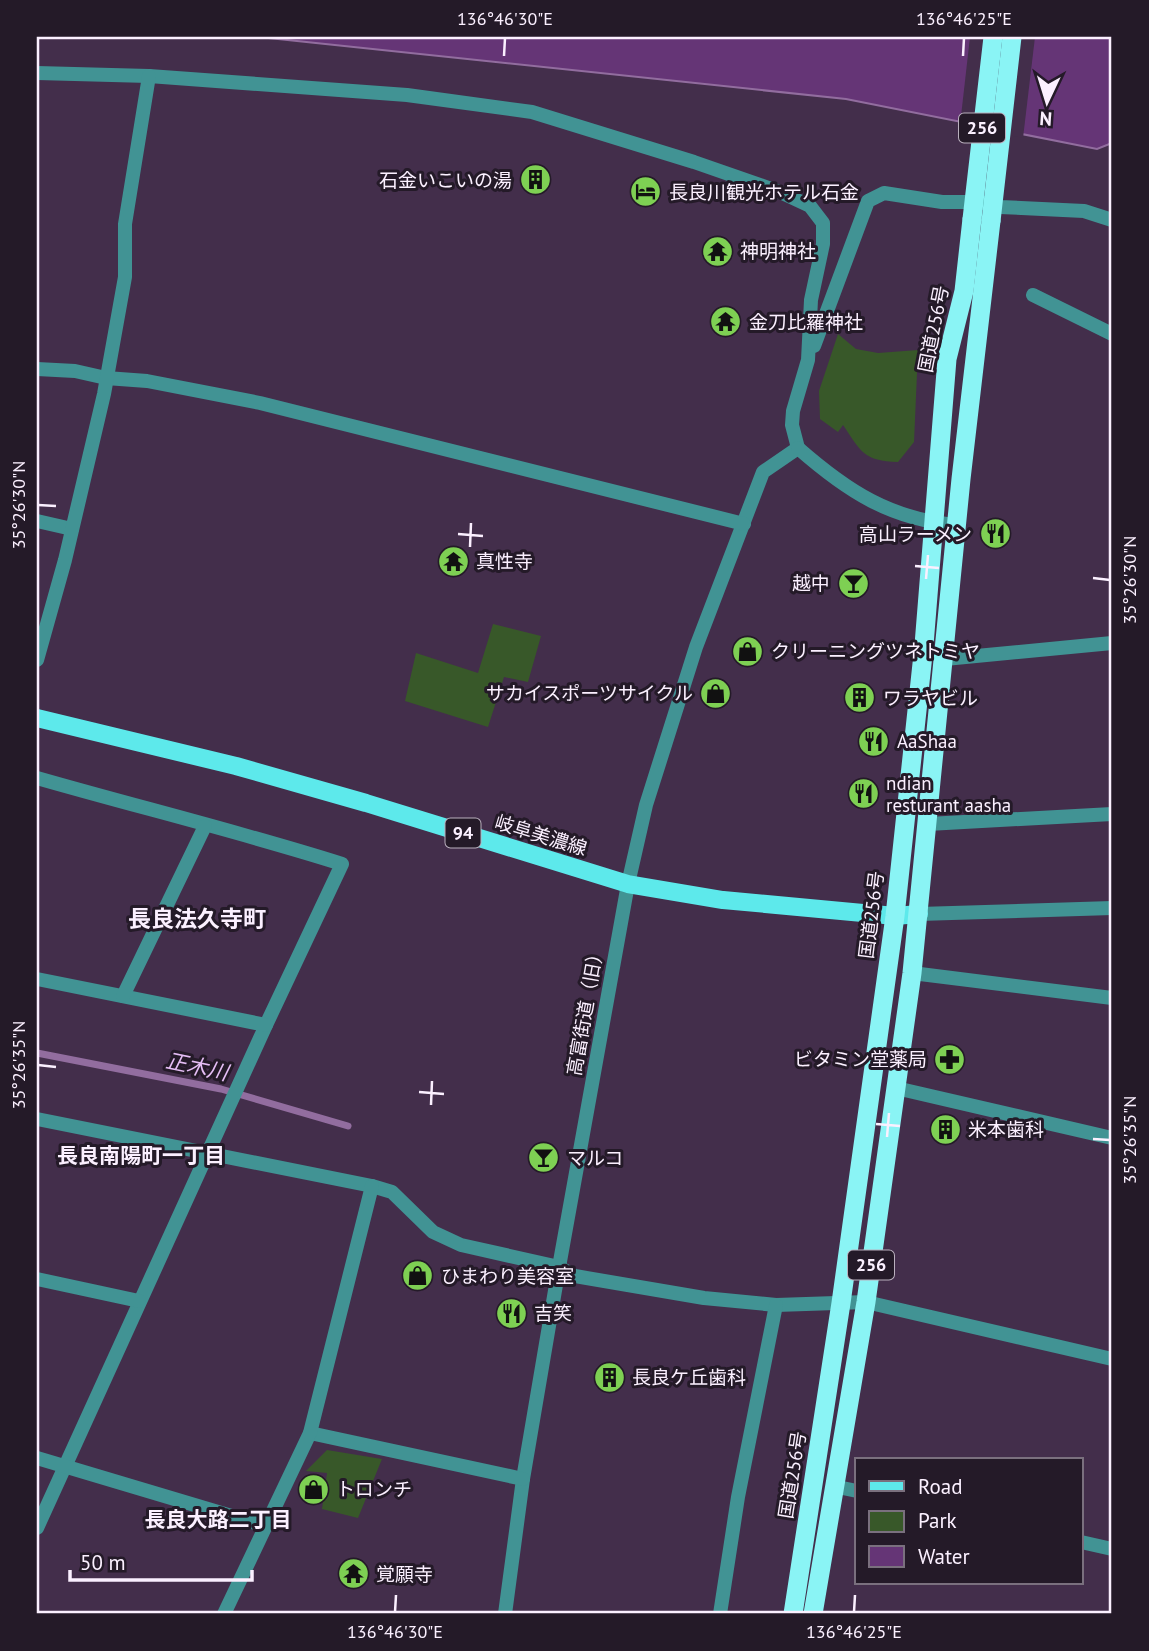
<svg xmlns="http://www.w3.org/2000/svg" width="1149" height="1651" font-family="'PT Sans','Noto Sans JP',sans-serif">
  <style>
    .green { fill: #385829 }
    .water { fill: #653576; stroke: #926d9f; stroke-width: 2 }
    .pier { fill: #432e4b }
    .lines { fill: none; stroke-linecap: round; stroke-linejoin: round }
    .stream { stroke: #926d9f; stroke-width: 7 }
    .minor { stroke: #419394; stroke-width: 14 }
    .tertiary { stroke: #419394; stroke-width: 14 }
    .primary { stroke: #5de9eb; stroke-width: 18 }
    .trunk { stroke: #8af4f5; stroke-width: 19 }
    .trunk-bridge { stroke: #8af4f5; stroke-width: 19 }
    .ticks { fill: none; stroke: #fbf0ff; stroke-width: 2.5 }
    .labels { text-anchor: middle; stroke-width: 6; stroke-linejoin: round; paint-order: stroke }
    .shield { fill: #241a28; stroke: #bab0be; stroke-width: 2 }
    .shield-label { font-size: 18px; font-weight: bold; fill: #fbf0ff }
    .poi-label { font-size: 19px; fill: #fbf0ff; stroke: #241a28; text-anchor: start }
    .street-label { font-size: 19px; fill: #fbf0ff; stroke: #241a28 }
    .water-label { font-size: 21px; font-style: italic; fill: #e5bdf5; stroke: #241a28 }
    .neighbourhood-label { font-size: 21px; font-weight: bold; fill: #fbf0ff; stroke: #241a28 }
    .quarter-label { font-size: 23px; font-weight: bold; fill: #fbf0ff; stroke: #241a28 }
    .neatline { fill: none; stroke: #fbf0ff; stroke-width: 2.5 }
    .ticks-label { font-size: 18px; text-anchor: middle; fill: #fbf0ff }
  </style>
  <rect width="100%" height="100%" fill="#432e4b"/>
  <g class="green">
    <path d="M838,334L856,349L878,353L918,350L914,442L898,462C864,461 861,452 843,425L838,432L820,419L819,391Z"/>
    <polygon points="493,624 541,636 528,682 504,677 488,727 405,701 416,653 478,673"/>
    <polygon points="327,1450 382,1459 358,1518 322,1509 327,1473 306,1471"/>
  </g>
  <polygon class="water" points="259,37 1112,37 1112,143 1097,149 846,99"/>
  <polygon class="pier" points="970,37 1035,37 1023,138 960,125"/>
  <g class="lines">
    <polyline class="stream" points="37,1053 221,1089 348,1126"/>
    <g class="minor">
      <polyline points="37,73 149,76 407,95 532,112 694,162 780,192 810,206 823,223 823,244 811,300 808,360 793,411 792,425 798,448 763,472 696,647 646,805 628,884 559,1267 523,1479 505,1614"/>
      <polyline points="1033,295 1112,334"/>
      <polyline points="814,346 868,201 884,193 942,202 980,202 1000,207 1084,211 1112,220"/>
      <polyline points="37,369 75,371 106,378 147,381 260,403 744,524"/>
      <polyline points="37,521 72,529"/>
      <polyline points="945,659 1112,643"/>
      <polyline points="37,660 65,560 104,394 125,277 125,224 149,76"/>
      <path d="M37,778C138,807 241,832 342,864L266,1025L37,1528"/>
      <polyline points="928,824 1112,814"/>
      <polyline points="912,973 1112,998"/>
      <polyline points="37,979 266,1025"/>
      <polyline points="123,996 205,826"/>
      <polyline points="896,1088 1112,1138"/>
      <polyline points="37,1119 372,1186 392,1192 433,1232 461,1245 559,1267 575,1276 704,1298 776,1305 866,1302 1112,1359"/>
      <polyline points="37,1279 139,1301"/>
      <polyline points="310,1433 523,1479"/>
      <polyline points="37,1458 265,1526"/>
      <polyline points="833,1486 857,1491"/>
      <polyline points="1081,1542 1112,1549"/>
      <polyline points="224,1614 310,1433 372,1186"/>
      <polyline points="720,1614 738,1497 776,1305"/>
    </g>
    <g class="tertiary">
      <path d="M798,448C847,491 891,520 958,525"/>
      <polyline points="919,914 1112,908"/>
    </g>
    <polyline class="primary" points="37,718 236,766 366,803 628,884 723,900 895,916 919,914"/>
    <g class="trunk">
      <polyline points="793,1614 841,1303 895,916 924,645 947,359 964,291 972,219"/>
      <polyline points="813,1614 866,1302 912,973 961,479 991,221"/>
    </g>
    <g class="trunk-bridge">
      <polyline points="972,219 993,37"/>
      <polyline points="991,221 1012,37"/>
    </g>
  </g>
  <path class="ticks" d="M504,56L505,38M963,56L964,38M38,505L56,506M458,534L483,536M470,547L471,523M915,566L939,568M1093,578L1110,580M926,579L928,555M38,1065L56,1067M419,1092L444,1094M431,1105L432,1081M876,1124L900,1126M887,1137L889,1113M1093,1139L1110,1140M395,1612L396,1595M854,1612L855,1595"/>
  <defs>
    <symbol id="building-disc" viewBox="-11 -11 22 22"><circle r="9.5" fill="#7ed053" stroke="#241a28"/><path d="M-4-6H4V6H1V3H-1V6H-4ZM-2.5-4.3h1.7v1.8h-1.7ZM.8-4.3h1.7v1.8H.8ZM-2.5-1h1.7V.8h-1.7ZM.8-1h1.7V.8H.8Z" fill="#111"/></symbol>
    <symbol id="hotel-disc" viewBox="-11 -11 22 22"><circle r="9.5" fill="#7ed053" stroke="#241a28"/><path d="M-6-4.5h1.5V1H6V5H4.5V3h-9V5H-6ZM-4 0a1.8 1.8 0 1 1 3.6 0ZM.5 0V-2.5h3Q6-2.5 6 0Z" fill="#111"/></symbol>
    <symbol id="temple-disc" viewBox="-11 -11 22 22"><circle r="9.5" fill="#7ed053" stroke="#241a28"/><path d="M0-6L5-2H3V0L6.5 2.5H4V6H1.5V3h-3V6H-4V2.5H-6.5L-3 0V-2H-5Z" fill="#111"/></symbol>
    <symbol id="restaurant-disc" viewBox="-11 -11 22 22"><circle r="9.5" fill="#7ed053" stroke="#241a28"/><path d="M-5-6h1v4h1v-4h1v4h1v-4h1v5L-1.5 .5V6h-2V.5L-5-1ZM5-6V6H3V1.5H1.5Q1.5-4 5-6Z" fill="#111"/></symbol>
    <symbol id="bar-disc" viewBox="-11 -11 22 22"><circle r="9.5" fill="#7ed053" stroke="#241a28"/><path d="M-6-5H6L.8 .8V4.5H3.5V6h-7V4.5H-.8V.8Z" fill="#111"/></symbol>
    <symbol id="shop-disc" viewBox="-11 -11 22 22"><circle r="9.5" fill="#7ed053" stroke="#241a28"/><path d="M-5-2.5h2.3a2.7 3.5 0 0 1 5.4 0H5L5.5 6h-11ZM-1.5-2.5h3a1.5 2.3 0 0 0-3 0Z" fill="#111"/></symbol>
    <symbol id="pharmacy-disc" viewBox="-11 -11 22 22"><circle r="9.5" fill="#7ed053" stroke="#241a28"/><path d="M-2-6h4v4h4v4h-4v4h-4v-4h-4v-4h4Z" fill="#111"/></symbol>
  </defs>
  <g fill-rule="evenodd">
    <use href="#building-disc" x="518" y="162" width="35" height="35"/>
    <use href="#hotel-disc" x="628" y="174" width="35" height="35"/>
    <use href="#temple-disc" x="700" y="234" width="35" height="35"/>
    <use href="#temple-disc" x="708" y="304" width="35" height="35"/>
    <use href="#restaurant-disc" x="978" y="516" width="35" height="35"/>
    <use href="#temple-disc" x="436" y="544" width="35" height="35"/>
    <use href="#bar-disc" x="836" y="566" width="35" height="35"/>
    <use href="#shop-disc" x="730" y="634" width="35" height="35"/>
    <use href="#shop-disc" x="698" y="676" width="35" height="35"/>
    <use href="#building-disc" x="842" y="680" width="35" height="35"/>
    <use href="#restaurant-disc" x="856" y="724" width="35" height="35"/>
    <use href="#restaurant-disc" x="846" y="776" width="35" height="35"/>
    <use href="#pharmacy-disc" x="932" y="1042" width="35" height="35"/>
    <use href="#building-disc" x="928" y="1112" width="35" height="35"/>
    <use href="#bar-disc" x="526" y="1140" width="35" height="35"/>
    <use href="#shop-disc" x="400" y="1258" width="35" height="35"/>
    <use href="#restaurant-disc" x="494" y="1296" width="35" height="35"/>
    <use href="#building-disc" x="592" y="1360" width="35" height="35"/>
    <use href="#shop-disc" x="296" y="1472" width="35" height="35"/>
    <use href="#temple-disc" x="336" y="1556" width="35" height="35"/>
  </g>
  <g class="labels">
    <g class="shield">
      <rect x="959" y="113.5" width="46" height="29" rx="5"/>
      <rect x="445.5" y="818.5" width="35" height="29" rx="5"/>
      <rect x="848" y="1250.5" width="46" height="29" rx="5"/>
    </g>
    <g class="shield-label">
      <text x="982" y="134">256</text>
      <text x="463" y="839">94</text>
      <text x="871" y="1271">256</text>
    </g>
    <g class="poi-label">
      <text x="512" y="187" text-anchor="end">石金いこいの湯</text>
      <text x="669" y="199">長良川観光ホテル石金</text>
      <text x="740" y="258">神明神社</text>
      <text x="749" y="329">金刀比羅神社</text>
      <text x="972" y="541" text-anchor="end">高山ラーメン</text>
      <text x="476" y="568">真性寺</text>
      <text x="830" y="590" text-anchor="end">越中</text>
      <text x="771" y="658">クリーニングツネトミヤ</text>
      <text x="693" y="700" text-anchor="end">サカイスポーツサイクル</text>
      <text x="883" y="705">ワラヤビル</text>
      <text x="897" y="748">AaShaa</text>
      <text x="886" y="790">ndian<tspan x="886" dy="22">resturant aasha</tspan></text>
      <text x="927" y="1066" text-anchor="end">ビタミン堂薬局</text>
      <text x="968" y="1136">米本歯科</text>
      <text x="567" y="1165">マルコ</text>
      <text x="441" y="1283">ひまわり美容室</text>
      <text x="534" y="1320">吉笑</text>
      <text x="632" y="1384">長良ケ丘歯科</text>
      <text x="336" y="1496">トロンチ</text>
      <text x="376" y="1581">覚願寺</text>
    </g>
    <g class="street-label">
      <text transform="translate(933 329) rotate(-79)" y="7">国道256号</text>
      <text transform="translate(541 835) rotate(17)" y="7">岐阜美濃線</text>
      <text transform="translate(871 915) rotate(-83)" y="7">国道256号</text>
      <text transform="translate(585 1010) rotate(-80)" y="7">高富街道（旧）</text>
      <text transform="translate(792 1475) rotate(-81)" y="7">国道256号</text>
    </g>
    <g class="water-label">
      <text transform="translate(197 1067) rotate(12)" y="7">正木川</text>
    </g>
    <g class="neighbourhood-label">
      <text x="141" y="1163">長良南陽町一丁目</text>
      <text x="218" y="1527">長良大路二丁目</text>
    </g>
    <g class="quarter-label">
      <text x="197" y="927">長良法久寺町</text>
    </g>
  </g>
  <rect width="1149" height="1651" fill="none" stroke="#241a28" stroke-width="77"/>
  <rect x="855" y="1458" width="228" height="126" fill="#241a28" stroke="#7a707e" stroke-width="2"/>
  <rect x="869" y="1481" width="35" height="10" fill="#5de9eb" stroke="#7a707e" stroke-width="2"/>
  <text x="918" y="1494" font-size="21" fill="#fbf0ff">Road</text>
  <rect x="869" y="1511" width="35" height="21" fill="#385829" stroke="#7a707e" stroke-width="2"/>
  <text x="918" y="1528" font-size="21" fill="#fbf0ff">Park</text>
  <rect x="869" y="1546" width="35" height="21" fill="#653576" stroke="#7a707e" stroke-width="2"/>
  <text x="918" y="1564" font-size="21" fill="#fbf0ff">Water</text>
  <g transform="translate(1047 102) rotate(184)" stroke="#241a28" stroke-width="5" paint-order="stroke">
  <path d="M0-5L12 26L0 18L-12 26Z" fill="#fbf0ff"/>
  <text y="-10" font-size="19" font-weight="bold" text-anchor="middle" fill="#fbf0ff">N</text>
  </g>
  <path d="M70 1570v10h182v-10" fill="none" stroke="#fbf0ff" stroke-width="3.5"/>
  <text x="80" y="1570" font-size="21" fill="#fbf0ff" stroke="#241a28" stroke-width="5" paint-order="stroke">50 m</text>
  <rect x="38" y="38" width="1072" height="1574" class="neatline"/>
  <g class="ticks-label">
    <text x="505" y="25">136°46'30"E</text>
    <text x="964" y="25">136°46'25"E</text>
    <text transform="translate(19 505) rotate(-90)" y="6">35°26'30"N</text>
    <text transform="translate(1130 580) rotate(-90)" y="6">35°26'30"N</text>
    <text transform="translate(19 1065) rotate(-90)" y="6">35°26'35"N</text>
    <text transform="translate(1130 1140) rotate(-90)" y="6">35°26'35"N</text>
    <text x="395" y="1638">136°46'30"E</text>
    <text x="854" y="1638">136°46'25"E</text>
  </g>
</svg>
